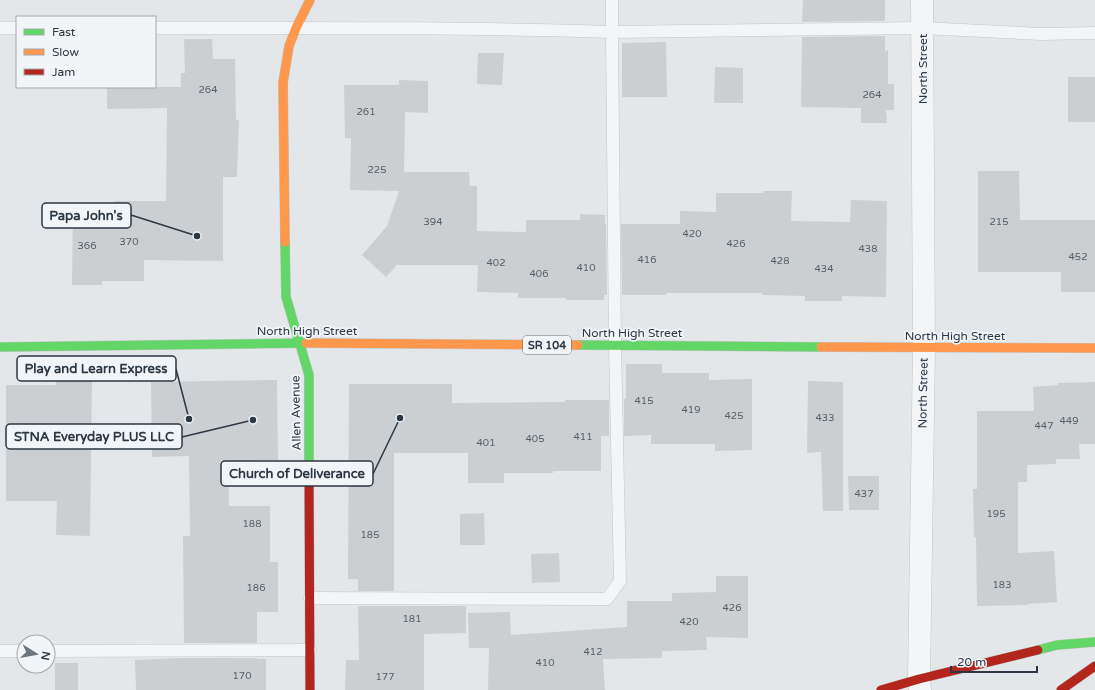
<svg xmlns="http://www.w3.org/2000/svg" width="1095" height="690" font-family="'Varela Round',sans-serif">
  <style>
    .building { fill: #cccfd1 }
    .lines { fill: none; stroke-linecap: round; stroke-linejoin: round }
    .lane-casing { stroke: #c2c5c7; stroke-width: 13 }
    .street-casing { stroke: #c2c5c7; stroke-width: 23 }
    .fast-casing { stroke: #c2c5c7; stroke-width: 10 }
    .slow-casing { stroke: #c2c5c7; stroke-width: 10 }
    .jam-casing { stroke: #c2c5c7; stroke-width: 10 }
    .lane { stroke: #f3f5f6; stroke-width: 12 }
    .street { stroke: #f3f5f6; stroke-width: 22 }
    .fast { stroke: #63d668; stroke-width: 9 }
    .slow { stroke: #ff974d; stroke-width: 9 }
    .jam { stroke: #b3261e; stroke-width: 9 }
    .labels { text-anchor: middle; stroke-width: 3.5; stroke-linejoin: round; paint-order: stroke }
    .number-label { font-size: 10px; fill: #545e66 }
    .shield { fill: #f2f5f8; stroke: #677079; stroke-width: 1 }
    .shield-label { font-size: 11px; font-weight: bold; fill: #2b3742 }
    .street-label { font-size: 12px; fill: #2b3742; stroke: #f2f5f8 }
    .leader { fill: none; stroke: #2b3742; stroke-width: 1.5 }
    .callout-dot { fill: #2b3742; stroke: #f2f5f8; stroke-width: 1.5 }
    .callout { fill: #f2f5f8; stroke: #2b3742; stroke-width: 1.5 }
    .callout-label { font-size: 13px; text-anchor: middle; font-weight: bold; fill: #2b3742 }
  </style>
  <rect width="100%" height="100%" fill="#e4e7e9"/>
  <g class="building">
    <polygon points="803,0 885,0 885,21 802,22"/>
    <polygon points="885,36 885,51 888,50 888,84 894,84 894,110 886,110 887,123 861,123 861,108 801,107 802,37"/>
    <polygon points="184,39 212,39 213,59 235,59 236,120 239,120 237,177 223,177 223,261 144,260 144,281 102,281 102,285 72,285 73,205 115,205 115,201 166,201 167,108 107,109 107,87 181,87 181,73 185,73"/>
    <polygon points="666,42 667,97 622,97 622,43"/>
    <polygon points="478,53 504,53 502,85 477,84"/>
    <polygon points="715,67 743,68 743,103 714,103"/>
    <rect x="1068" y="77" width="27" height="45"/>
    <polygon points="399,80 428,81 428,113 405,112 404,174 405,172 469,172 470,186 477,186 477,231 526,232 526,220 580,220 580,214 605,215 605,224 606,224 607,295 604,295 604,300 566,300 566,298 518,298 518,293 477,292 478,265 397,265 386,277 362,255 387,226 399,191 350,190 351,138 345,138 344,85 399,85"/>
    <polygon points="978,171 1019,171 1020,220 1095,220 1095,292 1061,292 1061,272 978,272"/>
    <polygon points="763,191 792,191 791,221 850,222 851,200 887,201 886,297 842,296 842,301 805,301 805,296 762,295 762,293 666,293 666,295 622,295 621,224 680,224 680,211 716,212 716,193 763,193"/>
    <polygon points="626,364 662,364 662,373 709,373 709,380 752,379 752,450 715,451 715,444 651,444 651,435 624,436 624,399 626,399"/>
    <polygon points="277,380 278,460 228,461 229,506 270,506 270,562 278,562 278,612 257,612 257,643 184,643 183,536 190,536 189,456 152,457 151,382"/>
    <polygon points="56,381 92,381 90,536 56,535 57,501 6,501 6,385 56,385"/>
    <polygon points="808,381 843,382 843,511 823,511 821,452 807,453"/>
    <polygon points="1095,382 1095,444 1079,444 1080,459 1056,459 1056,464 1027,465 1027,482 1018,482 1018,553 1054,551 1057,602 1027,604 1027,605 977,606 976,537 974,537 973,489 977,489 977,411 1034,411 1033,387 1058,385 1058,383"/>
    <polygon points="349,384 452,384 452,403 565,402 565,400 609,400 609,436 601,436 601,471 553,471 553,473 504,473 504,483 468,483 468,453 394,453 394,591 358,591 358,579 348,579"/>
    <polygon points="848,476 879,476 879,510 849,510"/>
    <polygon points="484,513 485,545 460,545 460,514"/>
    <polygon points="559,553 560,582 532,583 531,554"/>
    <polygon points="716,576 748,576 748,638 706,637 707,650 662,651 662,658 603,659 605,690 488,690 489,648 469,648 468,613 510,612 511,635 627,627 627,601 672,601 672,593 716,592"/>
    <polygon points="358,606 466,606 466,633 424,634 424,690 345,690 346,660 359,660"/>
    <polygon points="181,658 257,658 257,659 266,659 266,690 136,690 135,660"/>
    <rect x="55" y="663" width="23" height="27"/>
  </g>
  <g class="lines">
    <defs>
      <g id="lane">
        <polyline points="612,0 612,32 922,28 1041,34 1095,33"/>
        <polyline points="0,28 17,28"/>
        <path d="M155,28C307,28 460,27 612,32L615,345L620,581L607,599L310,598"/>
        <polyline points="0,651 24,651"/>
        <polyline points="48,651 310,650"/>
      </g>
      <polyline id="street" points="920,690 919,679 924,348 922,0"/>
      <g id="fast">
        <polyline points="285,242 286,297 309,375 309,474"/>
        <polyline points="578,345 821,347"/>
        <polyline points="0,347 306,343"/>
        <polyline points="1038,650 1057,645 1095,642"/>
      </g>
      <g id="slow">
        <polyline points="285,242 283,83 289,46 296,28 310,0"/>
        <polyline points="306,343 578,345"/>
        <polyline points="821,347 1095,348"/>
      </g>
      <g id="jam">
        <polyline points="309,474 310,690"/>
        <polyline points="881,690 919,679 1038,650"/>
        <polyline points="1061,690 1095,666"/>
      </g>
    </defs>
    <use href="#lane" class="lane-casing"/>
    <use href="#street" class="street-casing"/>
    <use href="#fast" class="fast-casing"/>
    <use href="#slow" class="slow-casing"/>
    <use href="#jam" class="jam-casing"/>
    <use href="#lane" class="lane"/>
    <use href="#street" class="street"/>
    <use href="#fast" class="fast"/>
    <use href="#slow" class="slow"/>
    <use href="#jam" class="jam"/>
  </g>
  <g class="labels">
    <g class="number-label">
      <text x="208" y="93">264</text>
      <text x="872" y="98">264</text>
      <text x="366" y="115">261</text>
      <text x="377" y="173">225</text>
      <text x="433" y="225">394</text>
      <text x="999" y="225">215</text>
      <text x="692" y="237">420</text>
      <text x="129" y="245">370</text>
      <text x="736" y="247">426</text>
      <text x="87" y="249">366</text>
      <text x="868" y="252">438</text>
      <text x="1078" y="260">452</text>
      <text x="647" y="263">416</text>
      <text x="780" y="264">428</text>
      <text x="496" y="266">402</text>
      <text x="586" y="271">410</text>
      <text x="824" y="272">434</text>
      <text x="539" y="277">406</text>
      <text x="644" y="404">415</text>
      <text x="691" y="413">419</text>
      <text x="734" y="419">425</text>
      <text x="825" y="421">433</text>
      <text x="1069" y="424">449</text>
      <text x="1044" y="429">447</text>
      <text x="583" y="440">411</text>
      <text x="535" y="442">405</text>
      <text x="486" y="446">401</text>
      <text x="864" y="497">437</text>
      <text x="996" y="517">195</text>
      <text x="252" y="527">188</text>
      <text x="370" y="538">185</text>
      <text x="1002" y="588">183</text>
      <text x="256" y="591">186</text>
      <text x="732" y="611">426</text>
      <text x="412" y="622">181</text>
      <text x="689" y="625">420</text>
      <text x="593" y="655">412</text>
      <text x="545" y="666">410</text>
      <text x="242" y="679">170</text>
      <text x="385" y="680">177</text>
    </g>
    <rect class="shield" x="523" y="336" width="48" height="18" rx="3"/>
    <g class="shield-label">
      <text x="547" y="349">SR 104</text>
    </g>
    <g class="street-label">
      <text transform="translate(923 69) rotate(-90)" y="4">North Street</text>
      <text x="307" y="335">North High Street</text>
      <text x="632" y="337">North High Street</text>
      <text x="955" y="340">North High Street</text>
      <text transform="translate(923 393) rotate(-89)" y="4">North Street</text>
      <text transform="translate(296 413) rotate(-91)" y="4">Allen Avenue</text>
    </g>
  </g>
  <path class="leader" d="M197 236L131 215M189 419L176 369M253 420L182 437M400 418L373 474"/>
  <g class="callout-dot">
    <circle cx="197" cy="236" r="4"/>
    <circle cx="189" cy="419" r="4"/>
    <circle cx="253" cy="420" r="4"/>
    <circle cx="400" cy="418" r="4"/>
  </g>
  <g class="callout">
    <rect x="42" y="203" width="89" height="25" rx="4"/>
    <rect x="17" y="356" width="159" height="25" rx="4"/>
    <rect x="6" y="424" width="176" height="25" rx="4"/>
    <rect x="221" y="461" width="152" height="25" rx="4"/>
  </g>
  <g class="callout-label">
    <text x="86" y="220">Papa John's</text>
    <text x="96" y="373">Play and Learn Express</text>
    <text x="94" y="441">STNA Everyday PLUS LLC</text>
    <text x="297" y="478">Church of Deliverance</text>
  </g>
  <rect x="16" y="16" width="140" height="72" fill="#f2f5f8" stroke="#a2a9af"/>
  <rect x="24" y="29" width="20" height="6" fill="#63d668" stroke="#a2a9af"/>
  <text x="52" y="36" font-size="12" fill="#2b3742">Fast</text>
  <rect x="24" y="49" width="20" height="6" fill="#ff974d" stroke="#a2a9af"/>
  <text x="52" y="56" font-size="12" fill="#2b3742">Slow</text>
  <rect x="24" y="69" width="20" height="6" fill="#b3261e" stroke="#a2a9af"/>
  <text x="52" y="76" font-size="12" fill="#2b3742">Jam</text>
  <g transform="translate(36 654) rotate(101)"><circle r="19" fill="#f2f5f8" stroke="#a2a9af"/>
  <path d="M0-3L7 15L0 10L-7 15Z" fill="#6c757c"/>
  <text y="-6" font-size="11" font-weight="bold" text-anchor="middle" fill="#2b3742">N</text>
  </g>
  <path d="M951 666v6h86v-6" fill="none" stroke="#2b3742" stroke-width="2"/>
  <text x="957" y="666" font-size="12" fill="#2b3742" stroke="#f2f5f8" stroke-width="3" paint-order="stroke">20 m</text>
</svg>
